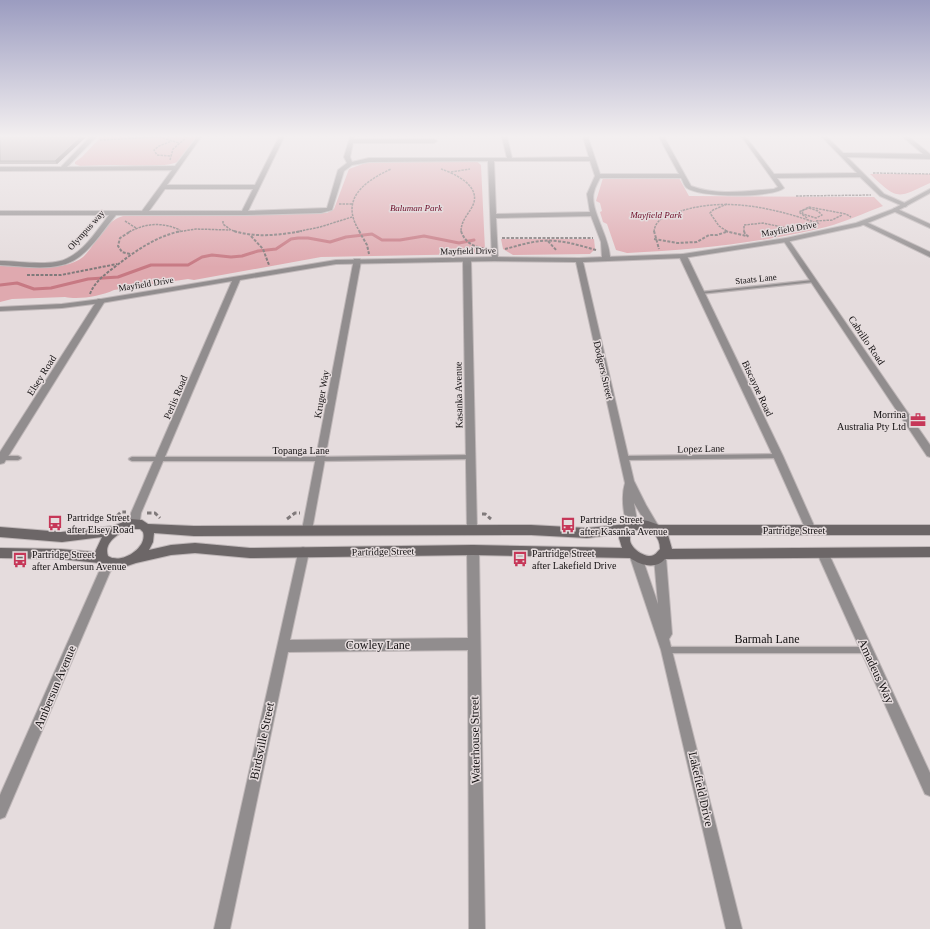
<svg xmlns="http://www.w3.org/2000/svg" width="930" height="929" font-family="Georgia,serif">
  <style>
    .green { fill: #dfa9af }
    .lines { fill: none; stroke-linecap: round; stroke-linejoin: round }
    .stream { stroke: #c77983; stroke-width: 3 }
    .service-casing { stroke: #bfb7b8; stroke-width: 2.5 }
    .minor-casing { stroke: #bfb7b8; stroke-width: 2 }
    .tertiary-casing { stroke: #bfb7b8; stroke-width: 2 }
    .secondary-casing { stroke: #bfb7b8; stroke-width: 2 }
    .path-far2 { stroke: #807a7b; stroke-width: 1.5; stroke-dasharray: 2.5 1; stroke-linecap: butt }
    .path-far1 { stroke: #807a7b; stroke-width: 2; stroke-dasharray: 3 1.5; stroke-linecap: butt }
    .path { stroke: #807a7b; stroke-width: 3; stroke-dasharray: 4.5 2.5; stroke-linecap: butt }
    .service { fill: #918d8e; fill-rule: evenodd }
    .minor { fill: #918d8e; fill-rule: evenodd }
    .tertiary { fill: #918d8e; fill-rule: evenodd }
    .secondary { fill: #6c6667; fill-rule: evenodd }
    .wall { fill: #9c9595 }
    .shaded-wall { fill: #7f7979 }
    .building { fill: #b5adad; stroke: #7f7979 }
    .labels { text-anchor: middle; stroke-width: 3; stroke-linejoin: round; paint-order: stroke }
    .far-park-label { font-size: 9px; font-style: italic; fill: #6c0c28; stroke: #e5dcdd }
    .far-street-label { font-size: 9px; fill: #141112; stroke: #e5dcdd }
    .street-label { font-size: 10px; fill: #141112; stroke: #e5dcdd }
    .poi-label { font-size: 10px; fill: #141112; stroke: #e5dcdd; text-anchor: start }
    .near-street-label { font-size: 12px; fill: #141112; stroke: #e5dcdd }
  </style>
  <rect width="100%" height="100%" fill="#e5dcdd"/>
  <g class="green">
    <path d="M99,137H196L177,162C167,168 124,165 109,165C100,165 90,166 80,166L75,164V162L82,157L99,139L98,138Z"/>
    <path d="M475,160L481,165L485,250L478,254L321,257L194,280L188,279L114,290C101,296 79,300 65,297L12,299L0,302V266C21,266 66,272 83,257C97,244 103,222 123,216L327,213L334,209L349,169L368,162Z"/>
    <path d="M870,174H930V183C896,199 898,200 870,174Z"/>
    <path d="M603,178H679L689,196L874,197L883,206C864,213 845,222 826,227C761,243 694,250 627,253L616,250L607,224L603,222L600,212L602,211L600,203L596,201Z"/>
    <polygon points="501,239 594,239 595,249 590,254 513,255 503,249"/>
  </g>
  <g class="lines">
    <polyline class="stream" points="0,285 17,283 34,289 51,288 88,279 118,277 151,265 188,265 202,257 212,255 231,257 242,256 258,251 276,249 291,239 298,238 308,238 330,242 346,237 372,234 382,240 400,240 424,236 459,243 474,240"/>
    <defs>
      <g id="service">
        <polygon points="813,280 815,281 814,282 700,294 698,293 700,292"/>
        <polygon points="778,454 781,456 778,458 624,460 622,459 621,458 622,457 624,456"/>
        <polygon points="471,455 474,457 471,459 320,461 132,461 130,460 129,459 130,458 132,457 320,457"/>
        <polygon points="0,456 18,456 20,457 21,458 20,459 18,460 0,460"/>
        <polygon points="667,647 866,647 868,648 869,650 868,652 866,653 667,653 665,652 664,650 665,648"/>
      </g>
      <g id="minor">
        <path d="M90,137H96L67,167L175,166L197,137H201L167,185H255L279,137H284L248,211L327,208L338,170L347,163L344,157L350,137H354V139H434L437,141L434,143H353L350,157L352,162L369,158H507L502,137H507L512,158L589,157L583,137H588L600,174H679L659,137H664L691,186C717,196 747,191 774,189L778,187L742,137H746L774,174L857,173L822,137H827L843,153L923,154L903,137H909L930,154V159L847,157L884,194L907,204V206L905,207L880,196L860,177L777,178L784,188C773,198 700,198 687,188C684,186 683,181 681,178H600C598,182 595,187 594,192C589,209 610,237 610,258L606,260L602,258L601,242L591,216L496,218L498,259L494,261L492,260L488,161L369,162L352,165L344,171L332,210L321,213L244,215H116C104,229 94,246 79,257C59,273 24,266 0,265V261C19,261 52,267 68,258C86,249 97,230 109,215H0V211H142L172,170L0,171V167H61ZM494,161H590L595,176L587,194L590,212L496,214ZM165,189H253L242,211H149Z"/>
        <polygon points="895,208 930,224 930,228 893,211 893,209"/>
        <polygon points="864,221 930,252 930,257 862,224 862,222"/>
        <polygon points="786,238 788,239 930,445 930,457 927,456 783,240"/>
        <polygon points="683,254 687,256 783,456 816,530 815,533 811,535 807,533 806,530 773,456 679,256"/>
        <polygon points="467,258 471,260 477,530 476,533 472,535 468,533 467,530 463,260"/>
        <polygon points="354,259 360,259 361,261 312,530 311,533 307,535 303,533 302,530"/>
        <polygon points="98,299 101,299 105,301 4,463 0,464 0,452"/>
        <polygon points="473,545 477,547 479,550 485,929 469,929 468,650 288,652 230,929 214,929 299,549 303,547 307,549 309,552 290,640 468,638 467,550 469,547"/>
        <polygon points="823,548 827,550 930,773 930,796 925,794 817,553 819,550"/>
      </g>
      <g id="tertiary">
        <path d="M930,189V193L897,211L860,226L786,242L683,258L583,262L634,481L646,505L659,527L658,530L654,532L650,530L634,503L638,526L637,529L633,531L629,529C623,517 621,496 625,483L576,262L494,261L336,264L240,280L141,513L139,527L135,529L131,527L130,524L131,513L232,281L101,303L62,308L0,311V307L62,304L101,299L336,260L494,257L579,258L683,254L786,238L856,223L893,209Z"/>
        <polygon points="636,552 640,553 642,557 658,604 654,558 656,554 660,553 664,554 666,558 672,634 669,639 742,929 726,929 661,650 630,557 632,553"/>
        <polygon points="113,558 117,559 119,563 110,572 5,817 0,819 0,795 102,565"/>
      </g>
      <path id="secondary" d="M131,519L142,520L148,524L194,526L531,525L587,528L627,524L637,519L648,521L659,525H930V535H668L672,549L930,547V557L665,559C656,570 640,565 630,558L473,555L250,558L195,553L171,555L136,563L118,569L108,568L99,563L60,559L0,558V548L60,549L95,552L102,537L62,542L0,537V527L62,532L113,526ZM131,529H140L143,532C148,548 121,565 108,556C103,542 120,532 131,529ZM639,529C651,530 660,536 660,549C657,552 655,556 650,556C642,556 629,547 630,538C630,533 635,531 639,529ZM154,533L194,536L531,535L587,538L620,534L619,538L622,548L473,545L250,548L195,543L171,545L149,550L153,542Z"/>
    </defs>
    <use href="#service" class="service-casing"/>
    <use href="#minor" class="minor-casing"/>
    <use href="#tertiary" class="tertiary-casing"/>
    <use href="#secondary" class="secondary-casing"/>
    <g class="path-far2">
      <polyline points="100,140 160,137 179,143"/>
      <polyline points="170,156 157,155 154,150 159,146 172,141"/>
      <polyline points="170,160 173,149 187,137"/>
      <path d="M441,169C456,174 483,187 472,207C467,216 461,221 461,232"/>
      <polyline points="451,172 470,169"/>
      <polyline points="873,173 930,174"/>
      <polyline points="796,196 871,195"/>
      <polyline points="339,204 353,204"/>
      <polyline points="727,204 713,210 710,213 719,226 728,232"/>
      <polygon points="809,208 818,211 822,215 816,218 803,214 802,211"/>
      <polyline points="807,218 799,212 809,207 846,214 851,217"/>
      <polyline points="125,221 136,228"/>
      <polyline points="223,221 223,224 231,230 237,232"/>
      <polyline points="816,221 832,220 842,215"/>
      <polyline points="796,228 812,222"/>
      <path d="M129,232C146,223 163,222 180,230"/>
      <polyline points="177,232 196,229 230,230"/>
      <polyline points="296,232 320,227 352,217"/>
      <path d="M360,232C339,200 363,182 391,169"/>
      <path d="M654,232C655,219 667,215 678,212C725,196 774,208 820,224"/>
      <polyline points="744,232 744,225 763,223 791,229"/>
    </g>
    <g class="path-far1">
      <path d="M234,231C256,238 280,235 302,231"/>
      <polyline points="359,231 367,245 369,254"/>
      <path d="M461,231C465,243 474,247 486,249"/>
      <polyline points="654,231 659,249"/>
      <polyline points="725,231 747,236"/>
      <polyline points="744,231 745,234 749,237"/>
      <polyline points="251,236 263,249 269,265"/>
      <polyline points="502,238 593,238"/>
      <polyline points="654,239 677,243 697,242 709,235 717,235 726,232"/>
      <polyline points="548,241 557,251"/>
      <path d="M505,249C517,246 529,242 541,241C560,239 578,245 596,250"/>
      <polyline points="130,254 122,252 118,246 120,238 131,231"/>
      <polyline points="27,275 61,275 117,264"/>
      <path d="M90,294C94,283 103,276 112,269C134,252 154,237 181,231"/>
    </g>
    <g class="path">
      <polyline points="147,513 155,513 160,518"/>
      <polyline points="482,514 485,514 491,519"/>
      <polyline points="117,516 121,512 126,512"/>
      <polyline points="287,519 295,513 300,513"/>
    </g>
    <use href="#service" class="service"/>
    <use href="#minor" class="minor"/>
    <use href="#tertiary" class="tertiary"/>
    <use href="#secondary" class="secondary"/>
  </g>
  <polygon class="wall" points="0,137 86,137 57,164 0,164"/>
  <polygon class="shaded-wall" points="81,137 86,137 57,164 55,161"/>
  <polygon class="building" points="0,137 81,137 55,161 0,161"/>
  <linearGradient id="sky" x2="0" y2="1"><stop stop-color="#9b9cc0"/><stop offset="0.51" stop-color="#f3eff0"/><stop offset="1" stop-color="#f3eff0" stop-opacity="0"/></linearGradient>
  <rect width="930" height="267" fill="url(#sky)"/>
  <defs>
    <symbol id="office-bare" viewBox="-9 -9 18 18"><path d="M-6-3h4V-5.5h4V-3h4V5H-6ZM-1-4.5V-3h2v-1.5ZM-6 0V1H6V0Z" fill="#c63758" stroke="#e5dcdd" stroke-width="2.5" paint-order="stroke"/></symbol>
    <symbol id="bus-bare" viewBox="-9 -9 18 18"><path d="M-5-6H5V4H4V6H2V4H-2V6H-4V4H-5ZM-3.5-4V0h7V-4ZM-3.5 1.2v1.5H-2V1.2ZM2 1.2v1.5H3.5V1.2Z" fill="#c63758" stroke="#e5dcdd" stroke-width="2.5" paint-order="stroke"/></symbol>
  </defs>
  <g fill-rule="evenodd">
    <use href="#office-bare" x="907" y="409" width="22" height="22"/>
    <use href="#bus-bare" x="44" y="512" width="22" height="22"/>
    <use href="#bus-bare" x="557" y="514" width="22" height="22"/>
    <use href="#bus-bare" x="509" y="548" width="22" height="22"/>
    <use href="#bus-bare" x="9" y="549" width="22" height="22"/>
  </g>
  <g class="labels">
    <g class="far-park-label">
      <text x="416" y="211">Baluman Park</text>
      <text x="656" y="218">Mayfield Park</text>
    </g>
    <g class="far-street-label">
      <text transform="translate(789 229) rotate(-10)" y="3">Mayfield Drive</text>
      <text transform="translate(86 230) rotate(-48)" y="3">Olympus way</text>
      <text transform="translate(468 251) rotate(-1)" y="3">Mayfield Drive</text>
      <text transform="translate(756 279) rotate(-6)" y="3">Staats Lane</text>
      <text transform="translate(146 284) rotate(-9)" y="3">Mayfield Drive</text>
    </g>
    <g class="street-label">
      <text transform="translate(867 340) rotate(56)" y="4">Cabrillo Road</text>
      <text transform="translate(604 370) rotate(77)" y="4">Dodgers Street</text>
      <text transform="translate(41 375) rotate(-58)" y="4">Elsey Road</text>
      <text transform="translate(758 388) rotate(65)" y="4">Biscayne Road</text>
      <text transform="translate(321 394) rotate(-80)" y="4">Kruger Way</text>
      <text transform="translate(458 395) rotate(-91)" y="4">Kasanka Avenue</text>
      <text transform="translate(175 397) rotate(-67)" y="4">Perlis Road</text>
      <text transform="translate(701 448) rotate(-1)" y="4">Lopez Lane</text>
      <text x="301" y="454">Topanga Lane</text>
      <text x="794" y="534">Partridge Street</text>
      <text transform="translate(383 551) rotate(-1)" y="4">Partridge Street</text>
    </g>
    <g class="poi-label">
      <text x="906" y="418" text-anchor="end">Morrina<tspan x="906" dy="12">Australia Pty Ltd</tspan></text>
      <text x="67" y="521">Partridge Street<tspan x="67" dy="12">after Elsey Road</tspan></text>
      <text x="580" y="523">Partridge Street<tspan x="580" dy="12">after Kasanka Avenue</tspan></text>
      <text x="532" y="557">Partridge Street<tspan x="532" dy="12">after Lakefield Drive</tspan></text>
      <text x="32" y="558">Partridge Street<tspan x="32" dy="12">after Ambersun Avenue</tspan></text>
    </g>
    <g class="near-street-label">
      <text x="767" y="643">Barmah Lane</text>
      <text x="378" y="649">Cowley Lane</text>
      <text transform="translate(876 671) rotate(65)" y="4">Amadeus Way</text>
      <text transform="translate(55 687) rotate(-67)" y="4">Ambersun Avenue</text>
      <text transform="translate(475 740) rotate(-91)" y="4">Waterhouse Street</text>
      <text transform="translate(262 741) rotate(-78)" y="4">Birdsville Street</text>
      <text transform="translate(701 789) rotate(77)" y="4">Lakefield Drive</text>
    </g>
  </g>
</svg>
